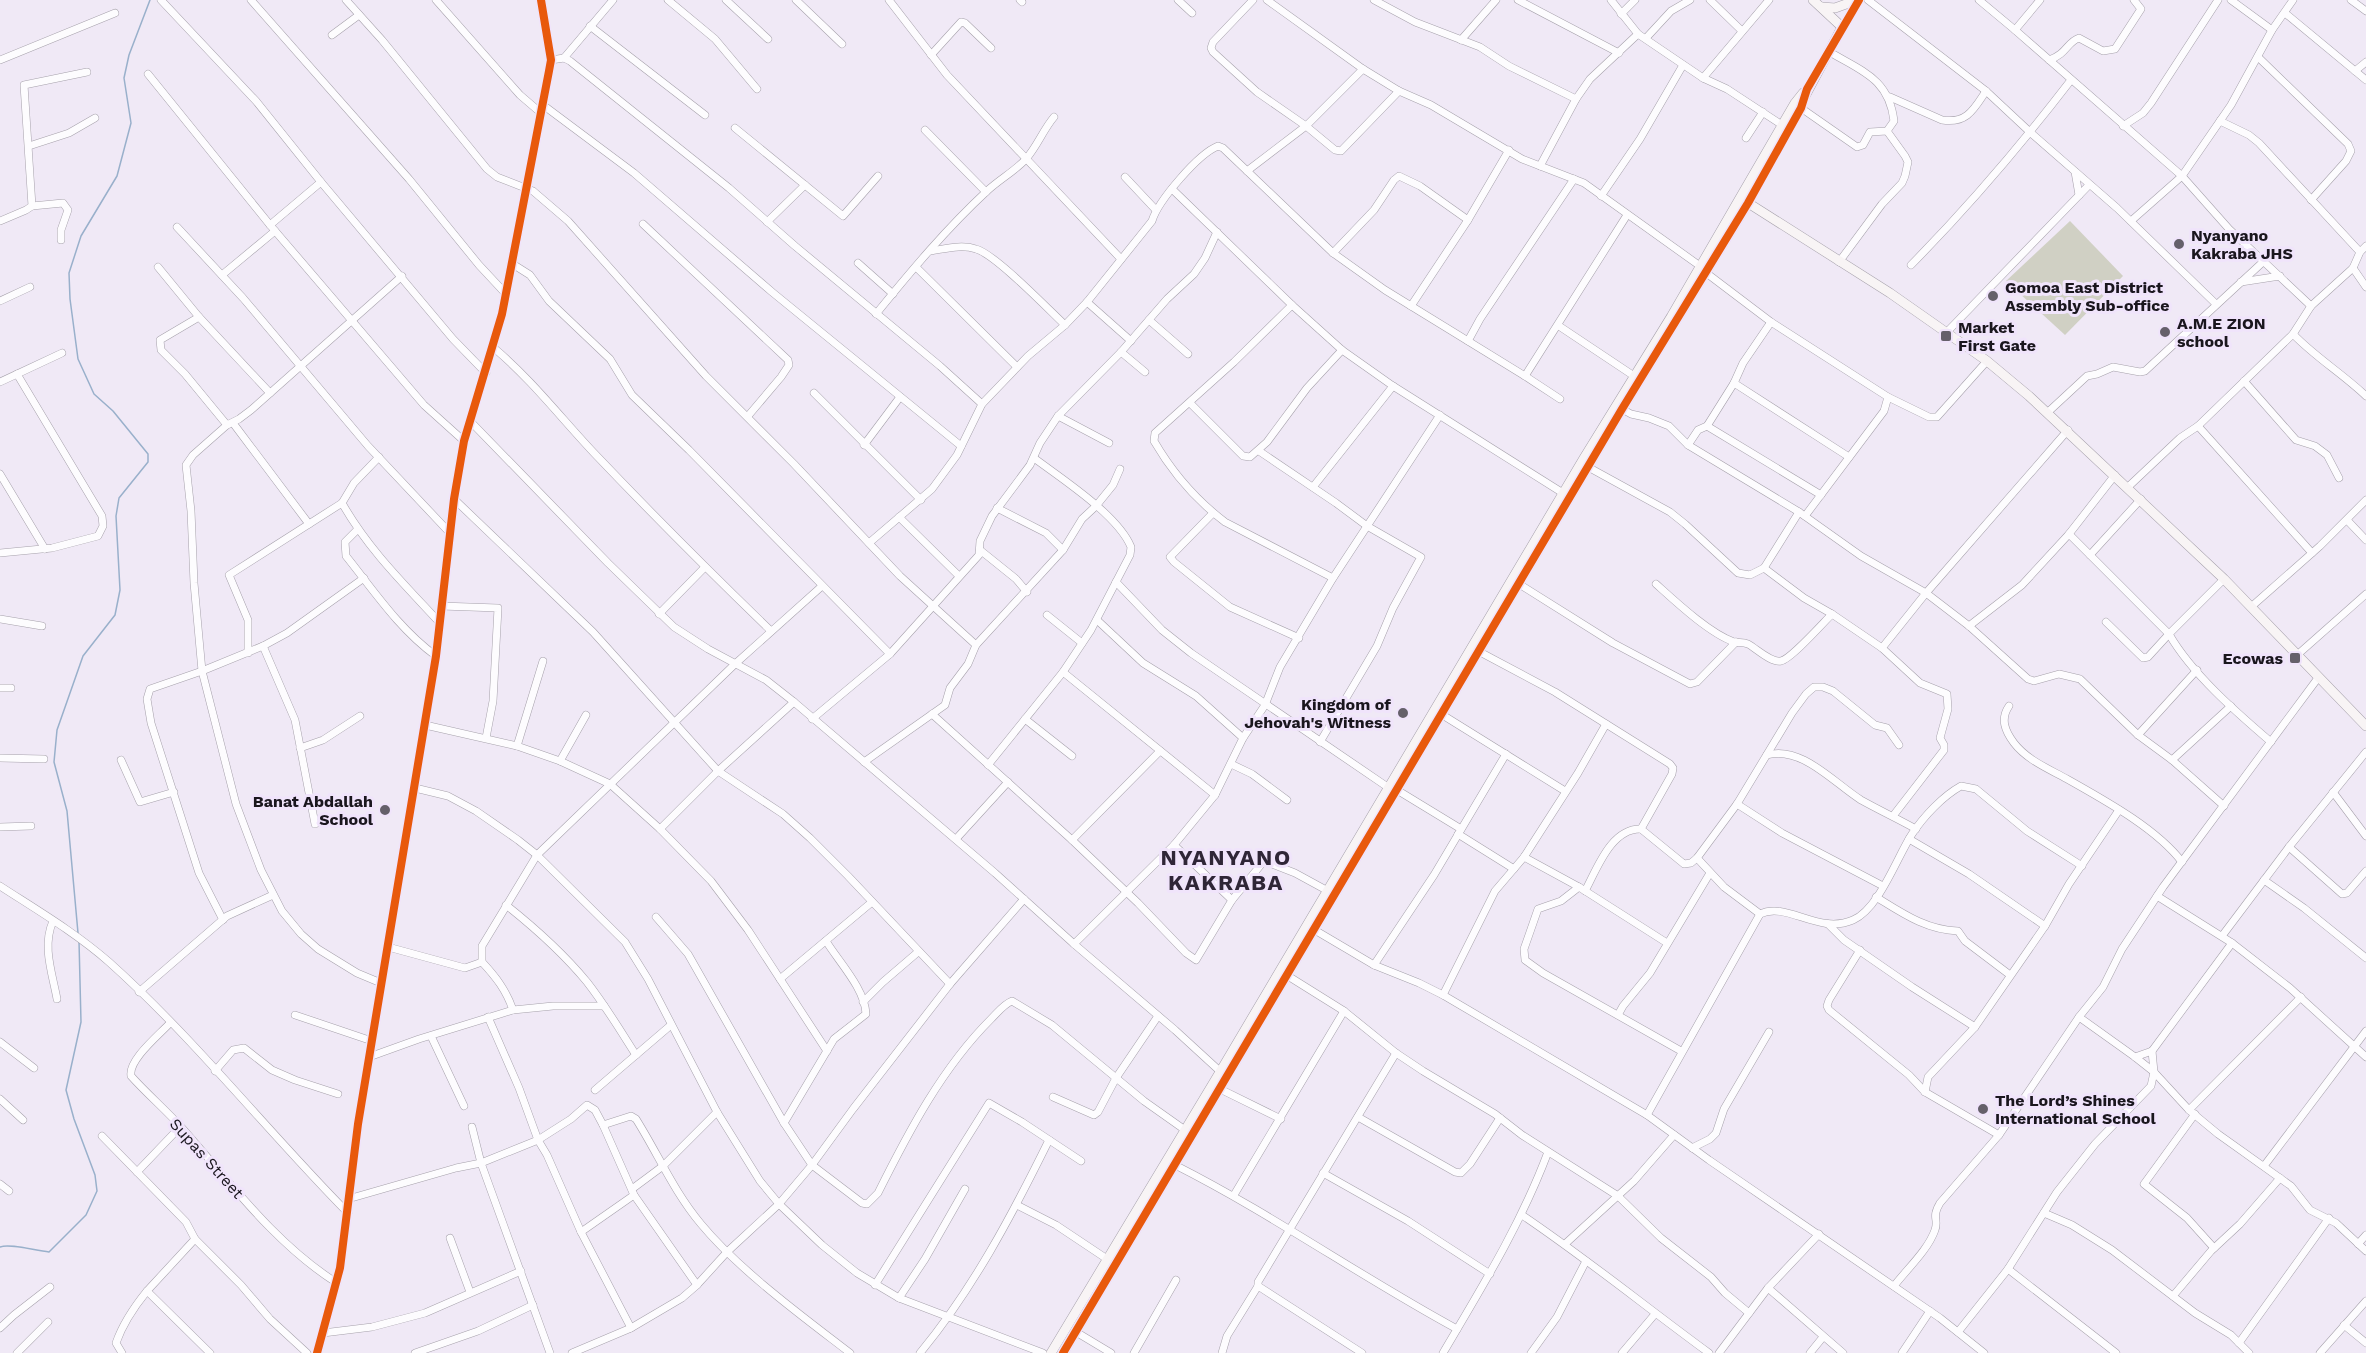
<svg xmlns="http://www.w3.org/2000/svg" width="2366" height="1353" font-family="'Work Sans',sans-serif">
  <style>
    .green { fill: #d0d0c4 }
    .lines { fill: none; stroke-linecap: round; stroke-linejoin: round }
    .stream { stroke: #99b0cb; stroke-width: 1.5 }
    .street-casing { stroke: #a6a1ab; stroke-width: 8 }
    .secondary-casing { stroke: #a6a1ab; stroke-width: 10 }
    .street { stroke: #fdfcfe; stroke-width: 7 }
    .secondary { stroke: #f8f4f5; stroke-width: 9 }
    .cycleway-casing { stroke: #f0e4fb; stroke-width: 11 }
    .cycleway { stroke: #e8590c; stroke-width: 8 }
    .poi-dot { fill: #65606a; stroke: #f0e4fb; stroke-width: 2 }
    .labels { text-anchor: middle; stroke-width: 6; stroke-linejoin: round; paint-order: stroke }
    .poi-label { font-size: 16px; font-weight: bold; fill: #1a161e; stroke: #f0e4fb; text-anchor: start }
    .street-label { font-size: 16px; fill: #1a161e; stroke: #f0e4fb }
    .district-label { font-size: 22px; font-weight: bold; letter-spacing: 1.5px; fill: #2f2637; stroke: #f0e4fb }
  </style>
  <rect width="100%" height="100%" fill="#f0e9f6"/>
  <polygon class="green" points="2070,221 2123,276 2065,335 2006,281"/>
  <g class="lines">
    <g class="stream">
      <polyline points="78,933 67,811 54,762 57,730 83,656 115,615 120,590 116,516 119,498 148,462 148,454 113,411 94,394 78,359 70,299 69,273 81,236 117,176 131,123 124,78 129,55 150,0"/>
      <path d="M0,1247C10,1243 36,1251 49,1252L86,1215L97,1191L95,1175L74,1119L66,1090L81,1022L79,941"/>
    </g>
    <defs>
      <g id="street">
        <polyline points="161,0 256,101 321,182 453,339 486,373"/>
        <polyline points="251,0 409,179 479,265 506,294"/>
        <polyline points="346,0 382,40 487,169 497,177 533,191 568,221 706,376 794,464 900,576 976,645"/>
        <polyline points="436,0 520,95 541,113"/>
        <polyline points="668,0 715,39 757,89"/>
        <polyline points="726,0 768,39"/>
        <polyline points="796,0 842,44"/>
        <polyline points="889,0 947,75 1121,259"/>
        <polyline points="1020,0 1022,2"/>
        <polyline points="1178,0 1192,13"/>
        <polyline points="1253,0 1213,42 1211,48 1213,52 1257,92 1306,126 1335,150 1341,151 1399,91"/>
        <polyline points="1267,0 1363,69 1399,91 1431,105 1522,159 1584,183 1700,266"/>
        <polyline points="1374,0 1415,22 1480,47 1509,66 1576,99"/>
        <polyline points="1518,0 1619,53"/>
        <polyline points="1611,0 1638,34 1703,78 1727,89 1782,125"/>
        <polyline points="1710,0 1742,31"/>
        <polyline points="1868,0 1986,91 2031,133 2117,208 2216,304"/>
        <polyline points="1979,0 2015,30 2182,176 2229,229 2311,306"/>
        <polyline points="2231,0 2272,30"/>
        <polyline points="2351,0 2366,11"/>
        <polyline points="2285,13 2366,80"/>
        <polyline points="1621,14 1635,0"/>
        <polyline points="590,26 705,115"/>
        <polyline points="1842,27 1859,0"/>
        <polyline points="2015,30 2040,0"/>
        <polyline points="332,35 359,15"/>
        <polyline points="1647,37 1671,11 1690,0"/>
        <polyline points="1461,40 1496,0"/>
        <polyline points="931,55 961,22 965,23 991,48"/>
        <polyline points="2258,57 2348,144 2351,151 2346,161 2311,200"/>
        <polyline points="564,58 613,0"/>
        <polyline points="0,60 115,13"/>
        <polyline points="551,60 564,58 570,61 729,188 795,246 940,366 982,404"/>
        <path d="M2049,60C2067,54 2067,42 2079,38L2103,51L2115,49L2141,9L2134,0"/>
        <polyline points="2355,71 2366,62"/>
        <polyline points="148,74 270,225 424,405 464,441"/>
        <polyline points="1703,78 1769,0"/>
        <path d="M1890,97L1942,120C1967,124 1974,109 1986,91"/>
        <polyline points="543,105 634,173 772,292 961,446"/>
        <path d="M1801,108L1857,147L1863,145L1870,132L1887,131L1894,121C1889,78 1861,71 1828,51"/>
        <polyline points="2220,121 2249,135 2259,143 2360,252"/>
        <polyline points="2123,126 2143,113 2151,103 2218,0"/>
        <polyline points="735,128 843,216 878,176"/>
        <polyline points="925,130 986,192"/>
        <polyline points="1746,138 1763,112"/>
        <polyline points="29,146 69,133 95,118"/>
        <polyline points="1540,166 1576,99 1590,79 1638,34"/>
        <polyline points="1247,171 1306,126 1363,69"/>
        <polyline points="2075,172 2079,195"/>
        <polyline points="1125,177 1155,209"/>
        <polyline points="1172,189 1292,305 1342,350 1393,386 1566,495"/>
        <polyline points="1601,196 1640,139 1683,65"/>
        <polyline points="32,206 63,203 68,210 61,230 61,240"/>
        <polyline points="0,221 26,210 32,206 24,85 87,72"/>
        <polyline points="2131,221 2182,176 2231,105 2272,30 2293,0"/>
        <polyline points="767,222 805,185"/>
        <polyline points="643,224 788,360 789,365 781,377 748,416"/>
        <polyline points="270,225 321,182"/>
        <polyline points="177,227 243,298 368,446 450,533"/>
        <path d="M930,251C945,249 961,244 976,249C995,254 1048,309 1065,325"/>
        <polyline points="1333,253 1374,210 1394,180 1399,176 1420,186 1468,220"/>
        <polyline points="1839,262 1882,204 1902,183 1905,176 1908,162 1905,156 1887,131"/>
        <polyline points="511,263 530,275 549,301 610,359 632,395 689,450 890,654"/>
        <polyline points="858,263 893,294"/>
        <path d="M1911,265C1968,207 2021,145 2071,80"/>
        <polyline points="158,267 199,317 270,393"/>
        <polyline points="916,267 1017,367"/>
        <polyline points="2353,268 2366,287"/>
        <polyline points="1705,272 1771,322 1888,397 1884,411 1805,516"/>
        <polyline points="222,275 275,231"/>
        <polyline points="2241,282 2280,276"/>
        <polyline points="0,301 30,287"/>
        <polyline points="1087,302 1131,341"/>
        <path d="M1292,305L1234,362L1155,433L1154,441C1172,472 1196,500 1225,522L1333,578"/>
        <polyline points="1411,306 1468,220 1509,150"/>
        <path d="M876,314C911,271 947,228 987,191C1000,179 1015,171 1026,159C1038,145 1043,130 1054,117"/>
        <polyline points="199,317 160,340 161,350 185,374 227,425 239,419 251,410 402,276"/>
        <polyline points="1149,320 1188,354"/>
        <polyline points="1559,326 1634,376"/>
        <polyline points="1946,333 2089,185"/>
        <path d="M2293,334C2315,357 2343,374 2366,396"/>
        <polyline points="1468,341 1480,319 1574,179"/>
        <path d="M494,348C531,379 561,418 594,453C652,514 711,573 771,631"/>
        <polyline points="1121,352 1145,372"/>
        <polyline points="1525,376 1627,215"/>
        <polyline points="2244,381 2296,440 2315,446 2327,455 2339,478"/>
        <polyline points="0,382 62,353"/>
        <polyline points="1734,383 1849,457"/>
        <polyline points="814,393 921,500"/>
        <polyline points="1888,397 1929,417 1937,417 1987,361"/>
        <polyline points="1190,403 1243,456 1250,457 1267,442 1307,388 1342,350"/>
        <polyline points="1622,409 1631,414 1649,418 1669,426 1688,445 1799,512 1861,556 1926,593 1969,626 2028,679 2034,681 2059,674 2080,679 2138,735 2172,760 2224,806"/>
        <polyline points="2047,413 2087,376 2097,374 2113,367 2140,372 2145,371 2264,261"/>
        <polyline points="1058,416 1109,443"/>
        <polyline points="470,421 608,563 674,627 708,649 766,680 794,702 995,873 1074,944 1175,1030 1223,1074"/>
        <polyline points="233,423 309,524"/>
        <polyline points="227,425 193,455 186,465 191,511 194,583 202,671 236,804 261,870 282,911 301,934 318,949 357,973 381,983"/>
        <polyline points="1707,426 1821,495"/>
        <polyline points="2198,426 2312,553"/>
        <polyline points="864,445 900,397"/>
        <polyline points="1688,445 1698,430 1707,426 1734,383 1743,363 1771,322"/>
        <polyline points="1259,451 1336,503 1367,526 1421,557 1393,608 1377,646 1320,742"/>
        <path d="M379,457L354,483L342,503C368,549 404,584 440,623"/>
        <polyline points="1588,467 1670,512 1685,524 1738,573 1750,575 1764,568 1804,598 1832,614 1882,648 1920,683 1947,694 1948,709 1940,738 1944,745 1944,750 1893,816"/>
        <polyline points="0,474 45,549"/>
        <polyline points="1313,487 1393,386"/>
        <polyline points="2128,487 2180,438 2198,426 2293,334 2311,306 2353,268 2360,252 2366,246"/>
        <polyline points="454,499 593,632 718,771 783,814 810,838 848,876 950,984"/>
        <polyline points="997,508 1046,533 1063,550"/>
        <polyline points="1213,513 1170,557 1174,562 1230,607 1299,638"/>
        <polyline points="899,517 959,576"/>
        <polyline points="2347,520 2366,540"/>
        <path d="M357,530L345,542L346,556C374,591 399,629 436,656"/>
        <polyline points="2069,534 2169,634 2148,657 2143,658 2106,622"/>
        <path d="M869,543L932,489L957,455L982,404L1028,356L1065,325L1087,302L1152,221C1158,201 1198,154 1218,146L1223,148L1333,253L1385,290L1525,376L1560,399"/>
        <polyline points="980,550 1016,579 1027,592"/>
        <polyline points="0,553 52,548 98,536 103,526 102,516 17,374"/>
        <polyline points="2090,555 2141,499"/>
        <polyline points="1764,568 1799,512"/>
        <path d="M2224,579L2169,634C2192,674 2236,712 2271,742"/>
        <polyline points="1116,582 1162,630 1191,653 1389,788"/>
        <polyline points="1519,584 1613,643 1690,684 1697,682 1736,642"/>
        <path d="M1656,584C1676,602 1709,633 1734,642C1739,643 1743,642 1748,644C1757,649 1771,663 1781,661C1791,659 1823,623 1832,614"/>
        <polyline points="441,606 498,608 493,701 486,738"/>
        <polyline points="2251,607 2320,546 2366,500"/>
        <polyline points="659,614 705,567"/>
        <polyline points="1047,615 1082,643"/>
        <polyline points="0,619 42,626"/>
        <polyline points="1097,620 1143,663 1196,696 1243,738"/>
        <polyline points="1969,626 2022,585 2069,534 2115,475"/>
        <polyline points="263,646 295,720 315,824"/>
        <polyline points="1882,648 1926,593 2068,430"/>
        <polyline points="1478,651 1555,692 1670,764 1673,768 1672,774 1641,829 1684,864 1691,863 1697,858 1737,804 1792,713 1806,694 1814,687 1823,687 1833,691 1875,725 1887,728 1899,745"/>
        <polyline points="248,653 248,620 229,575 342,503"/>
        <polyline points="2296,656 2366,594"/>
        <polyline points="1063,672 1215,795"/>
        <polyline points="0,688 11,688"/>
        <path d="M2009,706C2000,719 2005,731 2014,743C2027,760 2049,769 2067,779C2104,800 2156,828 2182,862"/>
        <polyline points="932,714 1072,840 1138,903 1186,953 1196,960 1232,900 1264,861 1295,873 1328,891"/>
        <polyline points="1441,714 1565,791"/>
        <polyline points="812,719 890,654 979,555 980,541 992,516 1030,465 1040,443 1058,416 1121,352 1167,299 1194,274 1205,258 1217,232"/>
        <polyline points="1025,719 1072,756"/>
        <polyline points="425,725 517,746 560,761 610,784 660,829 711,881 748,930 827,1051"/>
        <polyline points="2138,735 2197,670"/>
        <polyline points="517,746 543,661"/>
        <polyline points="300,748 323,740 360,716"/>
        <path d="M1767,755C1801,745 1834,783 1861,800C1879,810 1898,819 1916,829"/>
        <polyline points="0,758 44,759"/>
        <polyline points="121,760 140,802 174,792"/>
        <polyline points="2172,760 2231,706"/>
        <polyline points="560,761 586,715"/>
        <polyline points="864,762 945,705 950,688 968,664 976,645 1063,550 1082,519 1096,506 1113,485 1120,469"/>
        <polyline points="1231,764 1252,774 1287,800"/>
        <path d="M988,765L1063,672L1091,630L1130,555L1131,547C1118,515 1062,479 1034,458"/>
        <polyline points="415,788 448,796 476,811 518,840 537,855 625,942 648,979 717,1112 760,1181 779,1204 822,1245 857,1273 899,1298 1043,1353"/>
        <polyline points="1397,790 1461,829"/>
        <polyline points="2333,792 2366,836"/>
        <polyline points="1737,804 1782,833 1883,886"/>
        <polyline points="0,827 31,826"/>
        <polyline points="660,829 718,771 794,702"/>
        <polyline points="1458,834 1514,869"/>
        <polyline points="956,839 1008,782"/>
        <polyline points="1909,839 1969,874 2045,926"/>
        <polyline points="1072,840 1160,751"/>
        <polyline points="1174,845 1232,900"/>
        <polyline points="2289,847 2342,894 2347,893 2366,871"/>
        <polyline points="1524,857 1579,887 1667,943"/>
        <polyline points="1697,858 1724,887 1760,914"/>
        <polyline points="2264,880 2304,908 2366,958"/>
        <path d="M0,886C37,910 76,933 109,962C195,1039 267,1131 348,1213"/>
        <polyline points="1579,887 1561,901 1538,909 1524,949 1525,960 1543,973 1681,1051"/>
        <path d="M1585,891C1597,869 1611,828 1641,829"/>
        <polyline points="2157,896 2232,943 2290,988 2366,1057"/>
        <path d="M1876,897C1902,913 1926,930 1958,931L1965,941L2010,975"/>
        <path d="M506,905C535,928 563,953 587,982C605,1005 620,1030 636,1055"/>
        <path d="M656,917L688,954L784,1123L812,1165L862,1203L867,1204L878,1193C909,1131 942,1068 991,1019C998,1012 1004,1004 1012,1001L1052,1025L1144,1101L1185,1130"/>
        <polyline points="223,920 199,873 151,723 147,699 150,689 202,671 263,646 287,633 364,578"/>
        <path d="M53,921C42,946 52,972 57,999"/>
        <polyline points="1828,924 1844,940 1912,987 1975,1027"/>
        <polyline points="1313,929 1374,965 1419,983 1443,995 1647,1115 1709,1160 1940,1318 1984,1353"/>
        <polyline points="2222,936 2289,847 2366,752"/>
        <polyline points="1074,944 1174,845 1215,795 1243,738 1265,705 1280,667 1333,578 1440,415"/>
        <polyline points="388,947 465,968 482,962"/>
        <polyline points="1860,950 1829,1000 1827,1006 1829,1010 1909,1075 1925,1092 1999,1135"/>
        <polyline points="1374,965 1434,875 1506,754"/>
        <polyline points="1288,976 1344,1011 1396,1053 1423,1071 1495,1114 1522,1135 1618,1196 1661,1238 1711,1277 1725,1293 1749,1313"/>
        <polyline points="780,979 872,902"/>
        <polyline points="139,992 227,916 273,895"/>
        <polyline points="1443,995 1495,891 1524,857 1578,773 1606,724"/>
        <polyline points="863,1002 883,982 918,952"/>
        <path d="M513,1010C506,990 496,977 482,962V946L537,855L735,664L822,586"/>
        <polyline points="295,1015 372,1041"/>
        <polyline points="1618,1015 1623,1006 1650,973 1710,873"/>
        <polyline points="488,1017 519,1088 538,1140 547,1155 581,1232 631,1328"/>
        <polyline points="2079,1017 2135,1057 2154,1072 2189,1110 2218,1134 2291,1186 2310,1210 2336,1223 2366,1251"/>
        <path d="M170,1023C159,1035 128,1060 131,1076C147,1094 166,1110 182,1128C230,1182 275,1244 337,1283"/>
        <polyline points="431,1036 464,1106"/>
        <polyline points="0,1042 34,1068"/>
        <polyline points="369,1057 419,1039 513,1010 553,1006 604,1006"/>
        <polyline points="2135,1057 2152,1051 2232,943"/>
        <polyline points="215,1071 233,1050 244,1048 272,1070 295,1080 338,1094"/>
        <polyline points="1220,1089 1281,1119"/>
        <polyline points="595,1090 671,1025"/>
        <polyline points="1925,1092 1928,1077 1975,1027 2045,926 2069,884 2119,810"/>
        <polyline points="1053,1097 1094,1115 1098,1112 1116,1078 1158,1016"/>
        <polyline points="0,1099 23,1120"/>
        <polyline points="2189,1110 2301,997"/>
        <polyline points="2195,1114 2144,1184 2187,1218 2214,1248"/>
        <path d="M1647,1115L1760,914C1787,901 1818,935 1853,920C1879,909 1897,857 1912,834C1924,816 1943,796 1961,786L1976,789L2027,831L2082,866"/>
        <polyline points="1358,1117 1455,1172 1461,1173 1470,1164 1500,1118"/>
        <path d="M784,1123L834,1039L866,1014C865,989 839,962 826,941"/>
        <path d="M603,1125L631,1116L636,1119C658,1154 674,1192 701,1224C739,1270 802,1316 850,1353"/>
        <polyline points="472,1127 481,1163 550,1353"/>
        <polyline points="102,1136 186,1222 195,1239 241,1285 270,1319 307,1353"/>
        <polyline points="1692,1148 1710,1139 1716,1133 1724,1109 1769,1032"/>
        <path d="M1175,1165C1272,1214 1361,1277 1457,1329"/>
        <polyline points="2264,1166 2366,1031"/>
        <polyline points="137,1172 180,1127"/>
        <polyline points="1323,1173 1408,1221 1490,1274"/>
        <polyline points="0,1184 9,1191"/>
        <polyline points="632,1189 663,1166 717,1112"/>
        <polyline points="1234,1195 1344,1011"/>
        <polyline points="348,1199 456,1168 481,1163 538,1140 571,1119 587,1105 595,1110 603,1125 634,1195 697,1285"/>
        <polyline points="1017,1205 1056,1225 1107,1259"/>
        <polyline points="2044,1213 2072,1225 2112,1250 2195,1313 2231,1335 2249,1353"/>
        <path d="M1522,1215C1586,1258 1646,1307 1709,1353"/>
        <polyline points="581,1232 634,1195"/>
        <polyline points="450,1238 470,1292"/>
        <polyline points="195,1239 147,1291 210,1353"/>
        <polyline points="1565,1244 1634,1181 1674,1135"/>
        <polyline points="2358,1244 2366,1235"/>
        <polyline points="2008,1269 2116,1353"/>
        <polyline points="875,1285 989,1103 1022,1122 1081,1161"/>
        <polyline points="1258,1286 1362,1353"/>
        <path d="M1894,1286C1907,1269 1928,1250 1935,1230C1939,1219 1931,1218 1940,1203L1999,1135L2079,1017L2103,987L2122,949L2163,887L2318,678"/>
        <polyline points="1768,1288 1843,1353"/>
        <polyline points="2173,1296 2211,1251 2240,1224 2280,1178"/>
        <polyline points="899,1298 925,1259 965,1189"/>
        <polyline points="2344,1325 2366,1343"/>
        <polyline points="0,1328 14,1315 50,1287"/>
        <polyline points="1076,1332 1111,1353"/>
        <polyline points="1958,1332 2008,1269 2057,1192 2095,1144 2151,1086 2154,1072 2152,1051"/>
        <polyline points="323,1333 372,1327 425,1313 521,1271"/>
        <polyline points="2239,1343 2329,1218"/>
        <polyline points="17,1353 48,1322"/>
        <path d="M122,1353L116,1343C123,1323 134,1307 147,1291"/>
        <polyline points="317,1353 340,1268 358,1124 436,656 454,499 464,441 502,314 549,71 551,60 541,0"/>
        <polyline points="415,1353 478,1331 533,1305"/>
        <polyline points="572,1353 631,1328 682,1298 697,1285 727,1252 779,1204 812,1165 853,1109 950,984 1024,899"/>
        <path d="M920,1353C973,1289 1012,1215 1049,1140"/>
        <polyline points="1134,1353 1176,1280"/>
        <polyline points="1222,1353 1227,1336 1258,1286 1258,1282 1396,1053"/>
        <path d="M1443,1353C1482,1287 1521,1224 1548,1152"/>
        <polyline points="1531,1353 1557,1317 1586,1261"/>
        <polyline points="1622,1353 1655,1314"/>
        <polyline points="1719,1353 1768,1288 1819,1234"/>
        <polyline points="1810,1353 1823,1337"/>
        <polyline points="1902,1353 1930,1311"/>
        <polyline points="2320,1353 2366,1301"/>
      </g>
      <g id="secondary">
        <polyline points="1822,7 1835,8 1857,0"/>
        <polyline points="1745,201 1890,293 1987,361 2029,396 2224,579 2366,726"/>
        <polyline points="1051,1353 1220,1072 1584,458 1671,317 1795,103 1803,93"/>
        <polyline points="1063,1353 1622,409 1748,203 1842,27 1813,0"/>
      </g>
    </defs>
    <use href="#street" class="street-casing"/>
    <use href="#secondary" class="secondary-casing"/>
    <use href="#street" class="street"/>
    <use href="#secondary" class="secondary"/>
    <defs>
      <g id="cycleway">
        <polyline points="317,1353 340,1268 358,1124 436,656 454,499 464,441 502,314 549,71 551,60 541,0"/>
        <polyline points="1063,1353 1622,409 1748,203 1801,108 1807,89 1859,0"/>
      </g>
    </defs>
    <use href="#cycleway" class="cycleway-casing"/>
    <use href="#cycleway" class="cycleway"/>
  </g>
  <g class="poi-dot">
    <circle cx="2179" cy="244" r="6"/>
    <circle cx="1993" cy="296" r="6"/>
    <circle cx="2165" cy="332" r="6"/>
    <rect x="1940" y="330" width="12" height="12" rx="3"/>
    <rect x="2289" y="652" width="12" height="12" rx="3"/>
    <circle cx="1403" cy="713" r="6"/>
    <circle cx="385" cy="810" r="6"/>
    <circle cx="1983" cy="1109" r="6"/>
  </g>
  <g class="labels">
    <g class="poi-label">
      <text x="2191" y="241">Nyanyano<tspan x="2191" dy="18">Kakraba JHS</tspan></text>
      <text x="2005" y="293">Gomoa East District<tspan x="2005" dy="18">Assembly Sub-office</tspan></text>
      <text x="2177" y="329">A.M.E ZION<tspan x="2177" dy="18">school</tspan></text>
      <text x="1958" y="333">Market<tspan x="1958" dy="18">First Gate</tspan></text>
      <text x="2283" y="664" text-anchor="end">Ecowas</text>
      <text x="1391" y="710" text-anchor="end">Kingdom of<tspan x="1391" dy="18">Jehovah's Witness</tspan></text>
      <text x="373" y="807" text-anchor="end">Banat Abdallah<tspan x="373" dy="18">School</tspan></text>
      <text x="1995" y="1106">The Lord’s Shines<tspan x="1995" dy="18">International School</tspan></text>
    </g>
    <g class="street-label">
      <text transform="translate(207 1158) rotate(48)" y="6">Supas Street</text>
    </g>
    <g class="district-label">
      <text x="1226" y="865">NYANYANO<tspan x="1226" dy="25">KAKRABA</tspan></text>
    </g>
  </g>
</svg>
